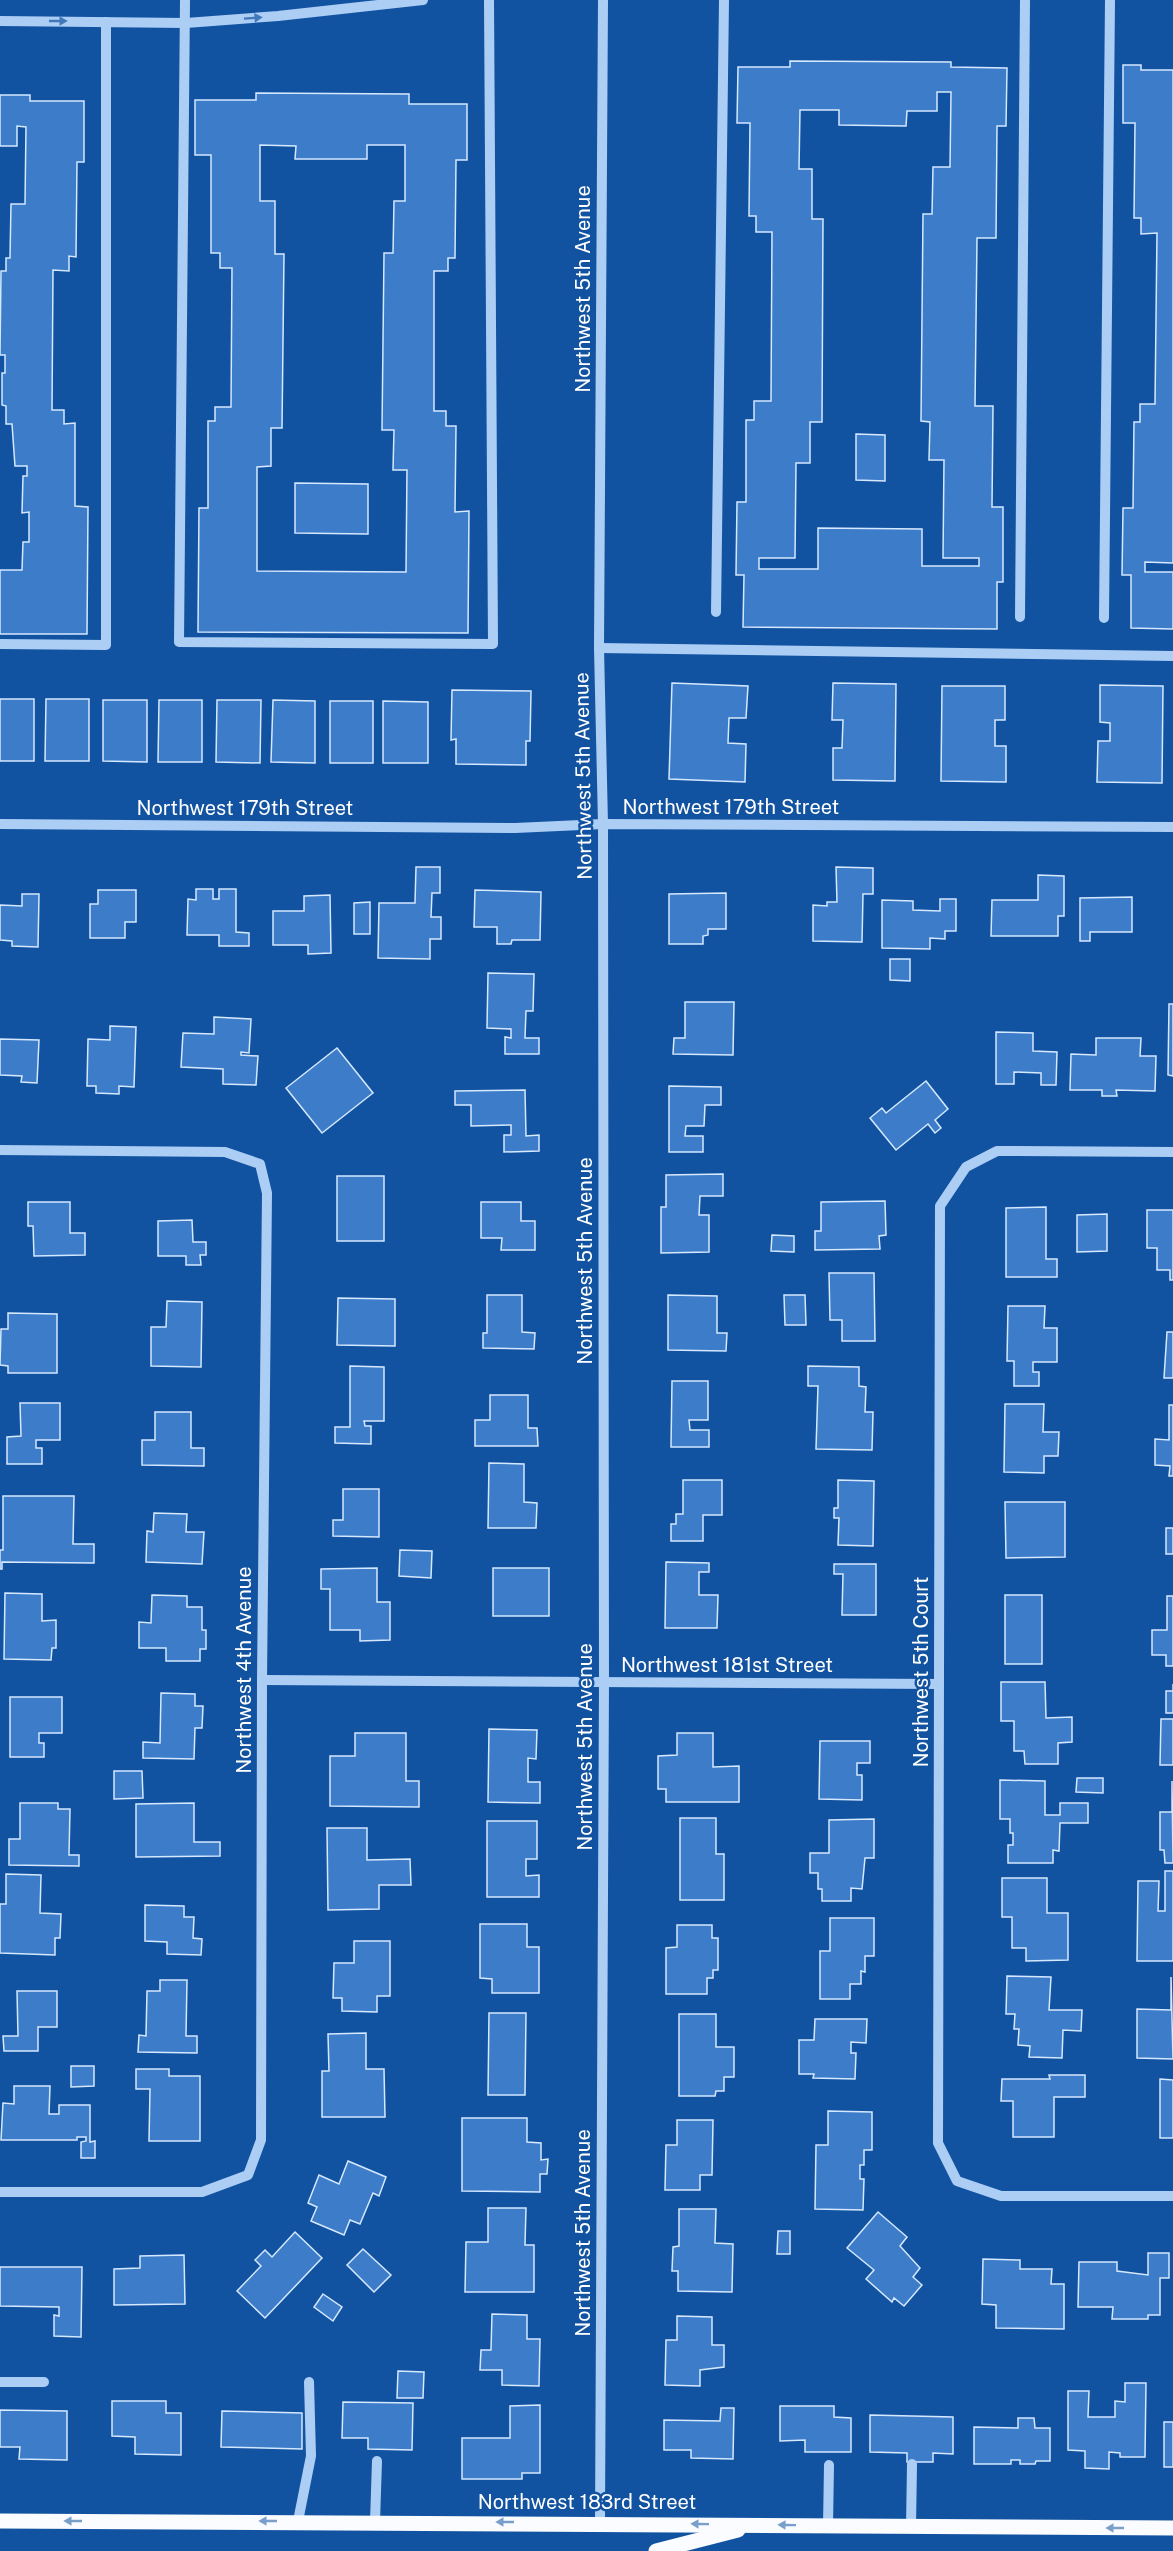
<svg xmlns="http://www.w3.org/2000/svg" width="1173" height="2551" font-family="'Public Sans',sans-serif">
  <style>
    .building { fill: #3c7cc8; stroke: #d5e8fe; stroke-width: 1.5; fill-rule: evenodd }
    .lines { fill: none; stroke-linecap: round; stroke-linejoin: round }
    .minor { stroke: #accef5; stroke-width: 10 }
    .major { stroke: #fafcff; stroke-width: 15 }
    .oneway { fill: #4078ba }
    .oneway2 { fill: #7a9fcb }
    .labels { text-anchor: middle; stroke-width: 5; stroke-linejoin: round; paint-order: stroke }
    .street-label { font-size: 20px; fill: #fff; stroke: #1253a1 }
  </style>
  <rect width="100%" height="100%" fill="#1253a1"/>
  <g class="building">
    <path d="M790,61L951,62V67L1007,68L1006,126H997L996,238H977L975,406H993L992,507H1003V582H997V629L743,627L744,575H736L737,502H746V420H754V401H771L772,232H756V216H749L750,123H737L738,67H790ZM937,92H951L950,167H933L932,214H923L921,421L930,422L929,460H944L943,558H979V566H922V529L818,528V569H759V558H795L796,463H810V422H822L823,219H812V169H799L800,110H839V125L906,126L907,111H937Z"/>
    <polygon points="1123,65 1141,65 1141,70 1173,70 1173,563 1145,562 1145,572 1173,572 1173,629 1131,628 1131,575 1122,575 1123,508 1133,508 1134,422 1140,422 1140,404 1155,404 1157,233 1141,234 1141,218 1134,218 1135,123 1123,123"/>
    <path d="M256,93L409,94V104H467V160H456L455,258H448V271H434V411H446V426H456L455,512L469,511L468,633L198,632L199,508H208V421H215V407H231L232,268H220V253H211V155H195V100H256ZM260,145L296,146L295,159H367V145H405V201H394L393,253H384L382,430H394L393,470H407L406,572L257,571V467L271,466V428H282L284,254H275V201H260Z"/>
    <polygon points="0,95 30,95 30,101 84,101 84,162 77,162 76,257 69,256 69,271 53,270 52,410 64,410 64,424 75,423 75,506 88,507 87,634 0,634 0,570 22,570 23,542 29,542 29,512 22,513 23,476 27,476 27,466 15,466 12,424 6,424 6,406 2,405 2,373 5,373 5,355 0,355 1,271 6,271 6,258 10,258 11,204 25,204 26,127 17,126 17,146 0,146"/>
    <polygon points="856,434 885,435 885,481 856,480"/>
    <polygon points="295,483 368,484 368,534 295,533"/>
    <polygon points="672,683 748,686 746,718 729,718 728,743 746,744 745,782 669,779"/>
    <polygon points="833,683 896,684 895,781 833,780 833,748 842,748 843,720 832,720"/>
    <polygon points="1100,685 1163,686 1162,783 1097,782 1098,741 1110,741 1110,723 1100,722"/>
    <polygon points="942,686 1005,686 1005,720 995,720 995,746 1006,746 1006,782 941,781"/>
    <polygon points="452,690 531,691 530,741 526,741 526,765 456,764 456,739 451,740"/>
    <rect x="0" y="699" width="34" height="62"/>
    <polygon points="46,699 89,699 89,761 45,761"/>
    <polygon points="103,700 147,700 147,762 103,761"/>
    <polygon points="159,700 202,700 202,762 158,762"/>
    <polygon points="217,700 261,700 260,763 216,762"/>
    <polygon points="273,700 315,701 315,763 271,762"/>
    <rect x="330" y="701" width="43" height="62"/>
    <polygon points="383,701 428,702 428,763 383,763"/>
    <polygon points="416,867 440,867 440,893 432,893 431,917 441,917 441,939 430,939 430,959 378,958 379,903 415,903"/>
    <polygon points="836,867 873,868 873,894 863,894 862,942 813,941 813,905 827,906 827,902 837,902"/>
    <polygon points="1038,875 1064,876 1064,916 1058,916 1058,936 991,936 992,900 1038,900"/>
    <polygon points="196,889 213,889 213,899 219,899 219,889 236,889 236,932 249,933 249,946 219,946 219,935 187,935 188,899 196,900"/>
    <polygon points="98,890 136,890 136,922 125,922 125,938 90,938 90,904 98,904"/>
    <polygon points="475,890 541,892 540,940 512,940 511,944 497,944 497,927 474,927"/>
    <polygon points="726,893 726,929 708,929 708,935 703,936 703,944 669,944 669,894"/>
    <polygon points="22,894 39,894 38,947 12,946 12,941 0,940 0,905 22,906"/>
    <polygon points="330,895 331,953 308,954 308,945 273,945 273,911 304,911 304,896"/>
    <polygon points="1132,897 1132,932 1090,932 1090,941 1080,941 1080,898"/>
    <polygon points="940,899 956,899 956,931 945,931 945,939 930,938 930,949 882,948 882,900 913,901 913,910 940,911"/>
    <polygon points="370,902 370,934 354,934 354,903"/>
    <polygon points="890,959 910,959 910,981 890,980"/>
    <polygon points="488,973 534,974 533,1011 526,1011 525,1038 539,1038 539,1054 505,1054 505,1037 511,1038 511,1029 487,1028"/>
    <polygon points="685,1002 734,1002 733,1055 673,1054 674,1038 685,1038"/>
    <polygon points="1169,1004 1173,1004 1173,1076 1168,1075"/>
    <polygon points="214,1017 251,1019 249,1053 241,1052 241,1055 258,1056 256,1085 223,1084 223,1069 181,1067 183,1033 214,1034"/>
    <polygon points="110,1026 136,1027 134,1087 119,1086 119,1094 96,1093 96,1086 87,1086 88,1039 110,1040"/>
    <polygon points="996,1032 1033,1033 1033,1051 1057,1052 1056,1085 1041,1085 1041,1073 1014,1072 1014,1084 996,1084"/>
    <polygon points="1096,1038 1141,1038 1140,1056 1156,1056 1155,1091 1116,1090 1117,1096 1102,1096 1102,1090 1070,1090 1071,1054 1096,1055"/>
    <polygon points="0,1039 39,1040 37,1083 21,1082 22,1076 0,1075"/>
    <polygon points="337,1048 373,1093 322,1133 286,1088"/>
    <polygon points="926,1081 948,1109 935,1120 941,1128 935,1133 928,1124 896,1150 870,1118 882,1108 886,1113"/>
    <polygon points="669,1086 721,1087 721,1105 705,1105 704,1126 686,1126 685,1136 703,1136 703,1152 669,1152"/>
    <polygon points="525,1090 526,1136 539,1135 539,1151 504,1152 504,1135 511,1135 511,1125 471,1126 471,1105 455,1105 455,1091"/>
    <polygon points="723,1174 723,1196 700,1196 699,1215 709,1215 709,1252 661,1253 661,1207 666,1207 666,1175"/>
    <rect x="337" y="1176" width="47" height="65"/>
    <polygon points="885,1201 886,1235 879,1236 880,1249 815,1250 815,1231 821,1231 821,1202"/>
    <polygon points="28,1202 70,1202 70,1233 85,1233 85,1255 34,1256 33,1226 28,1226"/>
    <polygon points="481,1202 521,1202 521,1221 535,1221 535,1250 501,1250 502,1238 481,1238"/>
    <polygon points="1046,1207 1046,1259 1057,1259 1057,1277 1006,1277 1006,1208"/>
    <polygon points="1147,1210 1173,1210 1173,1280 1170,1280 1170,1270 1157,1270 1157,1248 1147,1248"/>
    <polygon points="1107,1214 1107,1251 1077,1252 1077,1215"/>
    <polygon points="192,1220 193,1242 206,1242 206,1255 200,1255 201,1265 186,1265 186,1256 158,1256 158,1221"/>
    <polygon points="772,1235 794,1236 794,1252 771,1251"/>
    <polygon points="829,1273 874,1273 875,1341 842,1341 842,1320 830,1320"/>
    <polygon points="487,1295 522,1295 522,1332 535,1333 534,1349 483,1348 483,1333 487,1333"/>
    <polygon points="668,1295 717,1296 717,1333 727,1333 726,1351 668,1350"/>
    <polygon points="784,1295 805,1295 806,1325 785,1325"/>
    <polygon points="338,1298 395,1299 395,1346 337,1345"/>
    <polygon points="167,1301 202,1302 201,1367 151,1366 151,1327 166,1327"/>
    <polygon points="1008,1306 1045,1306 1044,1328 1057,1328 1057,1362 1033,1362 1033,1372 1039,1372 1039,1386 1014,1386 1014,1361 1007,1361"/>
    <polygon points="8,1313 57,1314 57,1373 8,1373 8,1366 0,1365 1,1329 8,1329"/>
    <polygon points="1167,1332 1173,1332 1173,1378 1164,1378"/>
    <polygon points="350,1366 384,1367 384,1421 364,1421 365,1426 371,1426 371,1444 335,1443 335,1427 350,1427"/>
    <polygon points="808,1366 859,1367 859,1386 866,1387 865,1412 873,1412 872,1450 816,1449 818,1386 808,1386"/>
    <polygon points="672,1381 708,1381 708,1420 689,1420 690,1430 709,1430 709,1447 671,1447"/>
    <polygon points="490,1395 528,1395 528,1428 537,1428 538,1446 475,1446 475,1420 490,1420"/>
    <polygon points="20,1403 60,1403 60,1440 36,1440 36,1448 42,1448 42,1464 7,1464 7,1437 21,1436"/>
    <polygon points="1005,1404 1044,1404 1043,1432 1059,1432 1058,1456 1044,1456 1044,1473 1004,1472"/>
    <polygon points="1169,1405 1173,1405 1173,1476 1169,1476 1170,1466 1155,1465 1155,1439 1169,1440"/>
    <polygon points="155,1412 191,1412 191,1448 204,1448 204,1466 142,1465 142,1440 155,1440"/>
    <polygon points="489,1463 524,1464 524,1502 537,1503 536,1528 488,1528"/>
    <polygon points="683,1480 722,1480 722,1515 703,1515 703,1541 671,1541 671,1524 676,1524 676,1514 683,1514"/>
    <polygon points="838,1480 874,1481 873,1546 838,1545 839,1518 834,1518 834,1508 838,1508"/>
    <polygon points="343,1489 379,1489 379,1537 333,1536 333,1520 343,1520"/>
    <polygon points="3,1496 74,1496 73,1544 94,1544 94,1563 2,1562 2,1569 0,1569 0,1550 3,1550"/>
    <polygon points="1005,1502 1065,1502 1065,1557 1006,1558"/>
    <polygon points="154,1513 187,1514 186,1532 204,1532 202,1564 146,1562 147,1531 153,1532"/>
    <rect x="1166" y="1528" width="7" height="26"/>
    <polygon points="400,1550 432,1551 431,1578 399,1576"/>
    <polygon points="666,1562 709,1563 709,1572 699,1572 699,1595 718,1595 717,1628 665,1628"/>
    <polygon points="834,1564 876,1564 876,1615 842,1615 843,1574 834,1574"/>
    <polygon points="377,1568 377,1602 390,1602 390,1640 360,1641 360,1630 330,1630 330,1589 321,1589 321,1569"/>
    <rect x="493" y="1568" width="56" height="48"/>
    <polygon points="5,1593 42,1594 42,1621 56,1620 56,1648 52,1648 51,1660 4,1659"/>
    <polygon points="152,1595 187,1596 187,1607 202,1607 202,1630 206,1630 206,1649 200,1649 200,1661 166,1661 166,1648 139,1648 139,1622 151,1623"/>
    <rect x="1005" y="1595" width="37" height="69"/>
    <polygon points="1167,1596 1173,1596 1173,1666 1166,1666 1166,1655 1152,1655 1152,1630 1167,1630"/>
    <polygon points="1001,1682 1045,1682 1046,1718 1072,1717 1072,1742 1058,1743 1058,1764 1025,1764 1024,1751 1014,1751 1014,1721 1001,1721"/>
    <polygon points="1173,1684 1173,1713 1166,1713 1166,1691 1173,1691"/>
    <polygon points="161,1693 195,1694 195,1706 203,1706 202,1728 195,1728 194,1759 143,1758 143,1742 160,1743"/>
    <polygon points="10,1697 62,1697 62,1733 39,1733 39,1743 44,1743 44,1757 10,1757"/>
    <polygon points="1161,1719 1173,1719 1173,1765 1160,1765"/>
    <polygon points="489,1729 537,1730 536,1759 528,1758 528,1782 540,1782 540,1803 488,1802"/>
    <polygon points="355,1733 406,1733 406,1781 419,1781 419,1807 330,1806 330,1756 355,1756"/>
    <polygon points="677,1733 713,1733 713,1767 739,1766 739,1802 666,1802 666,1789 658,1789 658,1756 677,1755"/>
    <polygon points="820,1741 870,1741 870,1763 857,1763 857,1775 862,1775 862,1800 819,1799"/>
    <polygon points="114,1771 142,1771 143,1798 114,1799"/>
    <polygon points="1077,1778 1103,1778 1103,1793 1076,1792"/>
    <polygon points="1000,1780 1045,1781 1045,1815 1060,1815 1060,1803 1088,1803 1088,1823 1060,1823 1059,1851 1053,1850 1053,1863 1008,1863 1008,1845 1013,1845 1013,1833 1010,1833 1010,1819 1000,1819"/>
    <polygon points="1172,1781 1173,1863 1165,1863 1164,1850 1160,1850 1160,1812 1172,1812"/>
    <polygon points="20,1803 58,1803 58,1809 70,1809 69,1855 79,1855 79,1866 9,1865 9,1839 20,1839"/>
    <polygon points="194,1803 194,1842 220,1842 220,1856 136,1857 136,1804"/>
    <polygon points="680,1818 716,1818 716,1854 724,1854 724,1900 680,1900"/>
    <polygon points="874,1819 874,1858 865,1858 862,1889 851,1888 851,1901 822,1901 822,1889 818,1889 818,1873 810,1873 810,1853 829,1853 829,1820"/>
    <polygon points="487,1821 537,1821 537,1859 526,1859 526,1876 539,1875 539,1897 487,1897"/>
    <polygon points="327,1828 367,1828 367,1860 410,1859 411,1885 379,1885 379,1909 328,1910"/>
    <polygon points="1165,1871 1173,1871 1173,1961 1137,1961 1138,1881 1159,1881 1158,1911 1165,1911"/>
    <polygon points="6,1874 41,1875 40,1913 61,1914 60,1938 55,1938 55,1955 0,1953 0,1904 6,1904"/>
    <polygon points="1002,1878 1047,1878 1047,1913 1068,1913 1068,1960 1026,1961 1026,1948 1012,1948 1012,1917 1002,1917"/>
    <polygon points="145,1905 184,1906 184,1917 194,1917 193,1938 202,1939 201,1955 167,1954 167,1942 145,1941"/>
    <polygon points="830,1918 874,1918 874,1956 865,1956 865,1972 861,1971 861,1984 850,1984 850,1999 820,1999 820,1951 830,1951"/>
    <polygon points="480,1924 527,1924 527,1947 539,1947 539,1993 492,1993 492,1979 480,1978"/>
    <polygon points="677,1925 712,1925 712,1938 718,1938 718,1970 713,1970 713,1978 707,1978 707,1994 666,1994 666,1948 677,1947"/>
    <polygon points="354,1941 390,1941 390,1996 377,1996 377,2012 342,2011 342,1998 333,1998 334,1963 354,1963"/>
    <polygon points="1007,1976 1051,1977 1049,2010 1082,2010 1081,2031 1063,2030 1062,2058 1029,2057 1030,2046 1018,2045 1019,2029 1014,2029 1015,2014 1006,2014"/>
    <polygon points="1171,1977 1173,2059 1137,2058 1137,2009 1171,2010"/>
    <polygon points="160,1980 187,1980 186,2036 197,2036 197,2053 138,2052 139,2035 146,2036 147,1991 160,1991"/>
    <polygon points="17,1991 57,1991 57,2027 38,2027 38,2051 4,2051 3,2036 18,2036"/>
    <polygon points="489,2013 526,2013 525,2095 488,2095"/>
    <polygon points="679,2014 716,2014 716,2047 734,2047 734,2077 724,2077 724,2091 716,2091 715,2096 679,2096"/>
    <polygon points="815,2019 867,2019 866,2043 851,2042 851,2053 856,2053 855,2079 813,2078 814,2074 799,2074 799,2040 814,2040"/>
    <polygon points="366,2033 366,2069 384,2069 385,2117 322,2117 322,2071 329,2071 328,2034"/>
    <polygon points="71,2066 94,2066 94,2086 71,2087"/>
    <polygon points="136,2069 169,2069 169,2076 200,2076 200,2141 149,2141 150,2089 136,2089"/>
    <polygon points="1049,2075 1085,2075 1085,2097 1054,2097 1054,2137 1013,2137 1013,2101 1001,2101 1002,2079 1050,2079"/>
    <polygon points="1160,2079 1173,2080 1173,2138 1160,2138"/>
    <polygon points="14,2086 50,2086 49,2114 59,2114 59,2105 90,2105 90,2142 95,2141 95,2158 81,2158 81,2142 86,2141 86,2137 77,2137 77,2140 1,2140 3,2103 14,2104"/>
    <polygon points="828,2111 872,2112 872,2150 864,2150 864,2165 860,2165 860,2179 864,2179 863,2210 815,2209 816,2145 828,2145"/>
    <polygon points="462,2118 527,2118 527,2142 541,2143 541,2160 548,2159 547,2174 540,2174 540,2192 462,2191"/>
    <polygon points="677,2120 713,2120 712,2175 700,2175 700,2190 665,2190 666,2145 677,2145"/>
    <polygon points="348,2161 386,2177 379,2196 373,2193 360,2224 350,2220 344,2235 311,2221 317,2207 308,2203 319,2175 339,2184"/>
    <polygon points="488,2208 526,2208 525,2245 534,2245 534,2292 465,2292 466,2242 488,2242"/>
    <polygon points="679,2209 716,2209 715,2243 733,2244 732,2292 678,2291 678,2271 672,2271 673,2247 679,2246"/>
    <polygon points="878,2212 907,2237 900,2246 920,2268 913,2277 922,2285 904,2306 894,2298 892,2302 866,2279 874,2270 847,2248"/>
    <polygon points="778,2231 790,2231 790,2254 777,2254"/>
    <polygon points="295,2232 322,2258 265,2318 237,2291 261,2266 255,2260 265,2250 272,2257"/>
    <polygon points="363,2249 391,2275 374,2292 347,2265"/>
    <polygon points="1148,2253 1169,2253 1169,2278 1160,2278 1160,2315 1148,2315 1148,2319 1112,2319 1113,2307 1078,2307 1079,2262 1117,2262 1117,2271 1148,2275"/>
    <polygon points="184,2255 185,2304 114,2305 114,2269 140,2268 140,2256"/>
    <polygon points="983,2259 1020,2260 1020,2269 1052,2269 1051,2284 1064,2284 1064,2329 996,2328 996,2305 982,2304"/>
    <polygon points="0,2267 82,2267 81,2337 54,2336 54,2315 59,2316 59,2307 0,2306"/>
    <polygon points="323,2294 342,2307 333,2321 314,2307"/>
    <polygon points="492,2314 527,2315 527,2339 540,2339 539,2386 502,2385 502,2370 480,2370 481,2350 491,2350"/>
    <polygon points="677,2316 712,2317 712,2345 724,2345 724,2367 700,2370 700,2386 665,2385 666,2340 677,2340"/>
    <polygon points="398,2371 424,2372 423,2398 397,2398"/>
    <polygon points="1125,2383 1146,2383 1145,2457 1120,2457 1120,2453 1109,2452 1109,2469 1085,2468 1085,2451 1068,2450 1068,2391 1089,2391 1088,2417 1115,2417 1115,2401 1125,2402"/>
    <polygon points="112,2401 166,2401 166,2413 181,2413 181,2455 135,2454 135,2437 112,2436"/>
    <polygon points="343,2402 413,2403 412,2450 368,2449 368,2438 342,2438"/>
    <polygon points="540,2405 540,2473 522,2473 522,2479 462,2479 462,2438 510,2438 510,2406"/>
    <polygon points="780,2406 834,2406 834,2417 851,2418 851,2452 805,2452 805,2440 780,2441"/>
    <polygon points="721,2408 734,2408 733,2459 691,2458 691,2450 664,2450 664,2420 720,2421"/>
    <polygon points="0,2410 67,2411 67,2460 19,2459 20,2447 0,2447"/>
    <polygon points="222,2411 302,2413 302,2449 221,2447"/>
    <polygon points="870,2415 953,2417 953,2454 933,2453 933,2462 907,2462 907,2453 870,2452"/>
    <polygon points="1018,2418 1034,2418 1035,2428 1050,2428 1050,2461 1036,2461 1035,2464 1020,2464 1020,2460 1011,2460 1011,2464 974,2464 974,2427 1018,2428"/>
    <rect x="1164" y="2422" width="9" height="45"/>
  </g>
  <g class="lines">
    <g class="minor">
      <polyline points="185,0 179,642 493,644 489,0"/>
      <polyline points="0,21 186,23 278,16 423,0"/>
      <polyline points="716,612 724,0"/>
      <polyline points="1020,617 1025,0"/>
      <polyline points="1104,618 1110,0"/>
      <polyline points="0,644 106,645 106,22"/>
      <polyline points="599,648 1173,656"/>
      <polyline points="0,824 515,828 603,824 1173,827"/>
      <polyline points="0,1150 225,1152 260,1164 267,1193 262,1680 261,2140 248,2175 202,2192 0,2192"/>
      <polyline points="1173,1152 997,1151 966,1167 940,1206 938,2143 957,2181 1001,2196 1173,2196"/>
      <polyline points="262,1680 939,1684"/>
      <polyline points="0,2382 44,2382"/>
      <polyline points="298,2521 311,2456 309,2382"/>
      <polyline points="375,2522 377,2461"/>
      <polyline points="600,2523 604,1682 603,824 599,648 603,0"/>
      <polyline points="828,2526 829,2465"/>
      <polyline points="911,2527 912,2464"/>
    </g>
    <g class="major">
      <polyline points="0,2521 1173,2528"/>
      <polyline points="656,2551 738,2530"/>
    </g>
  </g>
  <defs><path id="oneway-solid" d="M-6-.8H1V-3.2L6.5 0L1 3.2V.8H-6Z" transform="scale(1.5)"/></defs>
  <g class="oneway">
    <use href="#oneway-solid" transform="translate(253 18) rotate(-4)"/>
    <use href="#oneway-solid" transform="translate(58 21)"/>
  </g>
  <g class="oneway2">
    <use href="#oneway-solid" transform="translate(73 2521) rotate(-180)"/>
    <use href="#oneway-solid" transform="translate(268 2521) rotate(-180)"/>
    <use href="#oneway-solid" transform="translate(505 2522) rotate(-180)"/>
    <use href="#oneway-solid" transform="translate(700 2524) rotate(-179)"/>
    <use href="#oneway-solid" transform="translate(787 2525) rotate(-179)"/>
    <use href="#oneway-solid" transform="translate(1115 2528) rotate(-180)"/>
  </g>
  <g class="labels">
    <g class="street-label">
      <text transform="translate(583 289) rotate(-90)" y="7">Northwest 5th Avenue</text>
      <text transform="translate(583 776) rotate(-91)" y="7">Northwest 5th Avenue</text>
      <text x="731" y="814">Northwest 179th Street</text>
      <text x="245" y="815">Northwest 179th Street</text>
      <text transform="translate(585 1261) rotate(-90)" y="7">Northwest 5th Avenue</text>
      <text x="727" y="1672">Northwest 181st Street</text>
      <text transform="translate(244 1670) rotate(-90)" y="7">Northwest 4th Avenue</text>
      <text transform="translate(921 1672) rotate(-90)" y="7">Northwest 5th Court</text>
      <text transform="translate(585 1747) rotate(-90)" y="7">Northwest 5th Avenue</text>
      <text transform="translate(583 2233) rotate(-90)" y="7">Northwest 5th Avenue</text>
      <text x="587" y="2509">Northwest 183rd Street</text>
    </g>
  </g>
</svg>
